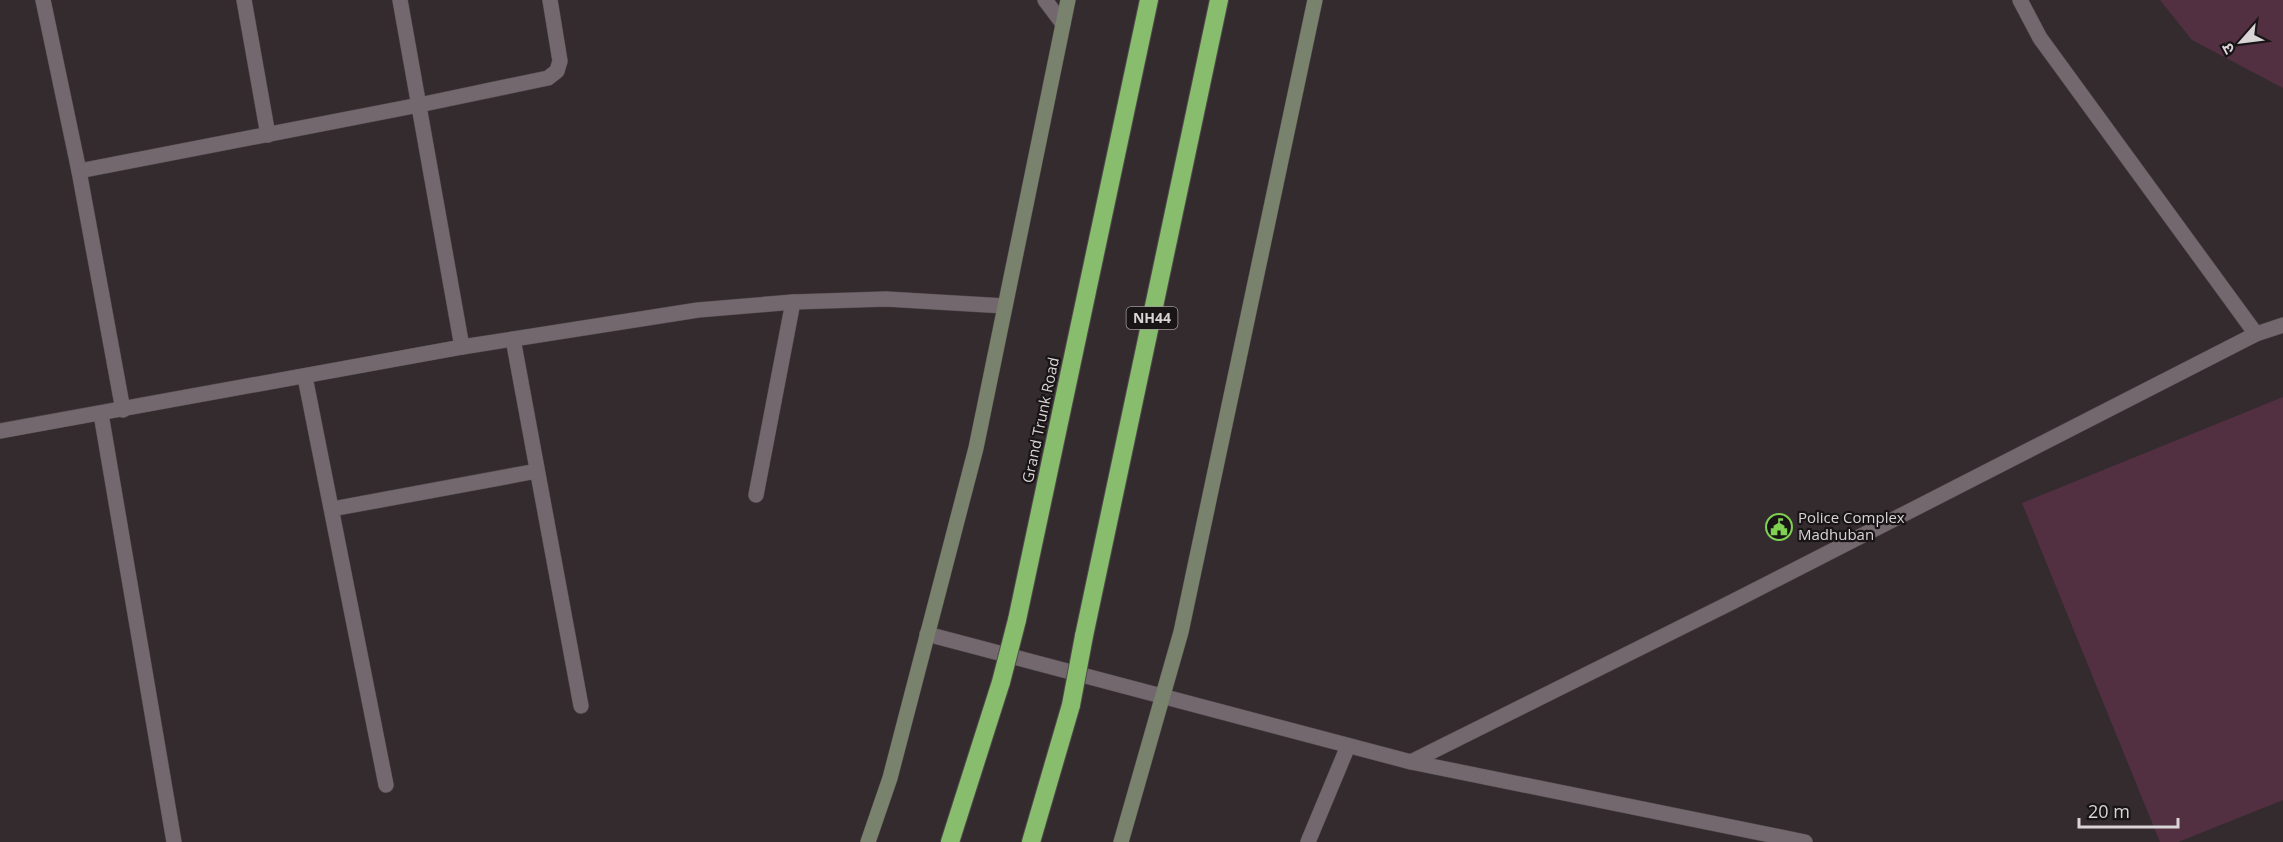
<svg xmlns="http://www.w3.org/2000/svg" width="2283" height="842" font-family="'Open Sans','Noto Sans Devanagari',sans-serif">
  <style>
    .green { fill: #533041 }
    .lines { fill: none; stroke-linecap: round; stroke-linejoin: round }
    .lane-casing { stroke: #514a4c; stroke-width: 16 }
    .street-casing { stroke: #514a4c; stroke-width: 16 }
    .secondary-casing { stroke: #514a4c; stroke-width: 16 }
    .highway-casing { stroke: #514a4c; stroke-width: 20 }
    .lane { stroke: #72686d; stroke-width: 15 }
    .street { stroke: #72686d; stroke-width: 15 }
    .secondary { stroke: #79826d; stroke-width: 15 }
    .highway { stroke: #88bd6d; stroke-width: 18 }
    .highway-bridge-casing { stroke: #514a4c; stroke-width: 20; stroke-linecap: butt }
    .highway-bridge { stroke: #88bd6d; stroke-width: 18 }
    .labels { text-anchor: middle; stroke-width: 4.5; stroke-linejoin: round; paint-order: stroke }
    .shield { fill: #191517; stroke: #9f9b9d; stroke-width: 1.5 }
    .shield-label { font-size: 14px; font-weight: bold; fill: #d9d4d6 }
    .street-label { font-size: 15px; fill: #d9d4d6; stroke: #191517 }
    .poi-label { font-size: 15px; fill: #d9d4d6; stroke: #191517; text-anchor: start }
  </style>
  <rect width="100%" height="100%" fill="#342b2f"/>
  <g class="green">
    <polygon points="2160,0 2283,0 2283,88 2192,40"/>
    <polygon points="2283,397 2283,800 2178,842 2160,842 2022,503"/>
  </g>
  <g class="lines">
    <defs>
      <g id="lane">
        <polyline points="1045,0 1063,24"/>
        <polyline points="2020,0 2040,38 2256,334"/>
        <polyline points="1411,762 1732,602 2256,334 2283,325"/>
      </g>
      <g id="street">
        <polyline points="43,0 79,171 123,410"/>
        <polyline points="244,0 268,135"/>
        <polyline points="400,0 462,347"/>
        <polyline points="79,171 419,105 548,78 557,71 560,61 550,0"/>
        <polyline points="513,339 581,706"/>
        <polyline points="305,377 386,785"/>
        <polyline points="101,414 174,842"/>
        <polyline points="0,431 462,347 698,310 793,302 886,299 1005,306"/>
        <polyline points="756,495 793,302"/>
        <polyline points="332,509 537,471"/>
        <polyline points="927,634 1411,762 1805,842"/>
        <polyline points="1308,842 1348,746"/>
      </g>
      <g id="secondary">
        <polyline points="868,842 890,778 976,448 1068,0"/>
        <polyline points="1121,842 1181,632 1315,0"/>
      </g>
      <g id="highway">
        <polyline points="1017,620 1149,0"/>
        <polyline points="1084,636 1219,0"/>
        <polyline points="950,842 1001,682"/>
        <polyline points="1031,842 1071,705"/>
      </g>
    </defs>
    <use href="#lane" class="lane-casing"/>
    <use href="#street" class="street-casing"/>
    <use href="#secondary" class="secondary-casing"/>
    <use href="#highway" class="highway-casing"/>
    <use href="#lane" class="lane"/>
    <use href="#street" class="street"/>
    <use href="#secondary" class="secondary"/>
    <use href="#highway" class="highway"/>
    <defs>
      <g id="highway-bridge">
        <polyline points="1001,682 1017,620"/>
        <polyline points="1071,705 1084,636"/>
      </g>
    </defs>
    <use href="#highway-bridge" class="highway-bridge-casing"/>
    <use href="#highway-bridge" class="highway-bridge"/>
  </g>
  <defs>
    <symbol id="civic-ring" viewBox="-11 -11 22 22"><circle r="9.5" fill="#191517" stroke="#80d051" stroke-width="1.5"/><path d="M-.6-6.5H3V-4.5H.6V-3L4-1V1h2V6H-6V1h2V-1L-.6-3ZM-1.2 2.5V6h2.4V2.5Z" fill="#80d051"/></symbol>
  </defs>
  <g fill-rule="evenodd">
    <use href="#civic-ring" x="1764" y="512" width="30" height="30"/>
  </g>
  <g class="labels">
    <rect class="shield" x="1126.5" y="307" width="51" height="22" rx="4.5"/>
    <g class="shield-label">
      <text x="1152" y="323">NH44</text>
    </g>
    <g class="street-label">
      <text transform="translate(1041 420) rotate(-78)" y="5">Grand Trunk Road</text>
    </g>
    <g class="poi-label">
      <text x="1798" y="523">Police Complex<tspan x="1798" dy="17">Madhuban</tspan></text>
    </g>
  </g>
  <g transform="translate(2241 42) rotate(242)" stroke="#191517" stroke-width="4.5" paint-order="stroke">
  <path d="M0-4.5L10 22L0 15L-10 22Z" fill="#d9d4d6"/>
  <text y="-9" font-size="16" font-weight="bold" text-anchor="middle" fill="#d9d4d6">उ</text>
  </g>
  <path d="M2079 818v9h99v-9" fill="none" stroke="#d9d4d6" stroke-width="3"/>
  <text x="2088" y="818" font-size="18" fill="#d9d4d6" stroke="#191517" stroke-width="4.5" paint-order="stroke">20 m</text>
</svg>
